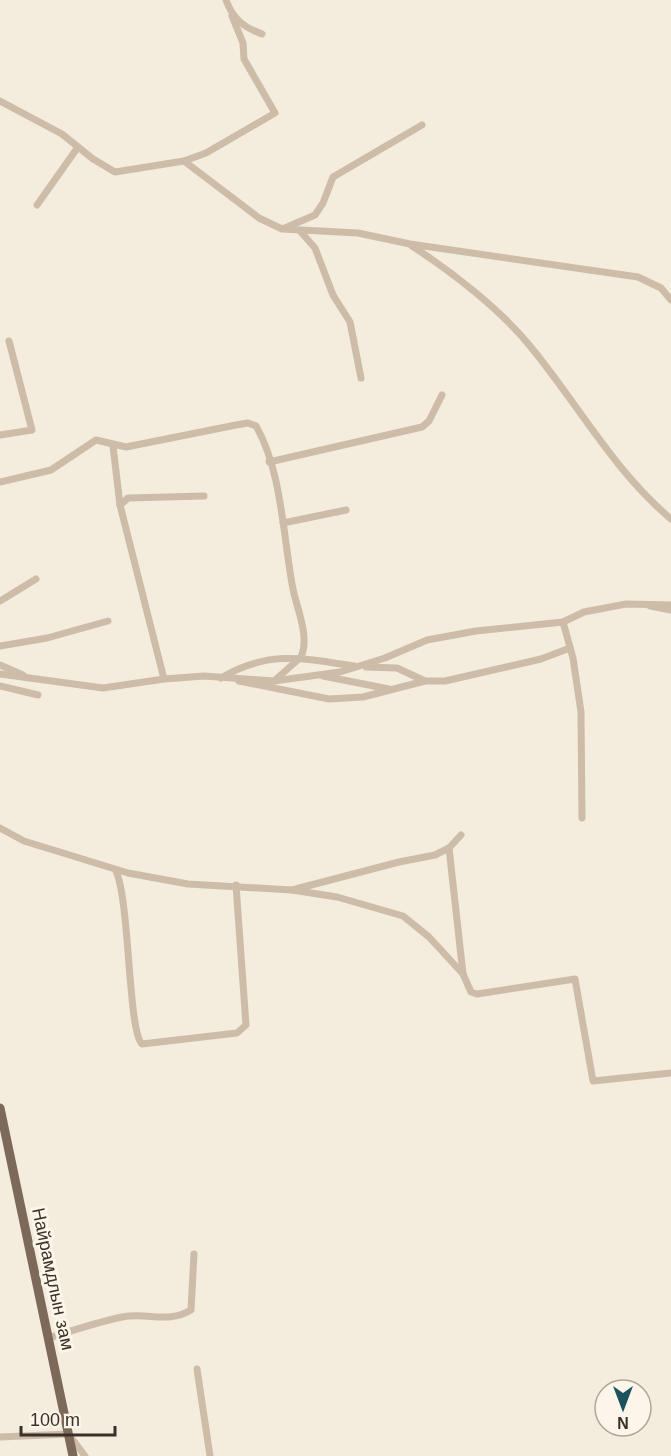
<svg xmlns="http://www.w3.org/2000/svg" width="671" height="1456" font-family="Helvetica,sans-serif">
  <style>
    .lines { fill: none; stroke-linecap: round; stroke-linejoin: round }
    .minor { stroke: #cdbda8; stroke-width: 7 }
    .major { stroke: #7c6959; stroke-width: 9 }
    .labels { text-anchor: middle; stroke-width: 6; stroke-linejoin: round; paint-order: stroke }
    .street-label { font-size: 18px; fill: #393029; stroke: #fbf5ea }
  </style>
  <rect width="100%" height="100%" fill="#f4ecdd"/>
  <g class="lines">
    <g class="minor">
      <path d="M226,0C233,19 243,27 262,34"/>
      <polyline points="0,101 62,134 93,159 115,172 184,161 259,218 282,229 358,233 410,244 638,277 661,288 671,300"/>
      <polyline points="184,161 206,153 275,113 244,59 243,43 232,16"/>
      <polyline points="37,205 78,147"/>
      <polyline points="285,228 315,215 323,203 333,177 422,125"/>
      <polyline points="300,231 315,248 333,295 350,322 361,378"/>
      <path d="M412,246C452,272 500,309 530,346C578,404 613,470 671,519"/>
      <polyline points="0,435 32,430 9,341"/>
      <polyline points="113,446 120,505 164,679"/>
      <polyline points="269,462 422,427 429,421 442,395"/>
      <path d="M0,482L51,470L96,440L126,447L236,425L248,423L256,426C282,471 283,537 293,589C297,609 310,637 301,657L274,681"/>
      <polyline points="120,505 128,498 204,496"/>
      <polyline points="283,523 346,510"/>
      <polyline points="0,601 36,579"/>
      <polyline points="650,606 671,610"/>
      <polyline points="563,622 573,658 581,712 582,818"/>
      <polyline points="0,646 47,638 108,621"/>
      <polyline points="0,665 23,675"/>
      <polyline points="366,667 397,668 425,681 445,681 541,659 570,648"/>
      <polyline points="0,674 103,688 164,679 204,676 274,681 340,672 385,658 427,640 476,631 563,622 584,612 626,604 671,605"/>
      <polyline points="323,676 389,689"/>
      <path d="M221,678C267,650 304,658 354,666"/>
      <polyline points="239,681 329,699 363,697 425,681"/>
      <polyline points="0,686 38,695"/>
      <polyline points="0,828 24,841 128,873 188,884 292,890 399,862 435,855 449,848 461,835"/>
      <polyline points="449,848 463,974"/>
      <path d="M116,871C130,902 128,1031 142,1044L237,1033L246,1025L236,885"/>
      <polyline points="292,890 337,897 403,916 429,937 463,974 471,992 477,994 575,979 593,1081 671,1073"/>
      <path d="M48,1338C72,1331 97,1322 122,1317C148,1312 168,1324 191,1310L194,1254"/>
      <polyline points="197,1369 210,1456"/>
      <polyline points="0,1437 68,1434"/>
      <polyline points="69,1441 73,1440 85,1456"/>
    </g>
    <polyline class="major" points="0,1108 73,1456"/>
  </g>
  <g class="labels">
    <g class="street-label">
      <text transform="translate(53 1279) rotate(78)" y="6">Найрамдлын зам</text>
    </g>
  </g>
  <g transform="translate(623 1408) rotate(180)"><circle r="28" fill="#fbf5ea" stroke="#ada69d" stroke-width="1.5"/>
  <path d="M0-4.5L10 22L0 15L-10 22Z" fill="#1c525d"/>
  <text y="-9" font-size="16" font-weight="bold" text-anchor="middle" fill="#393029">N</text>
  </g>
  <path d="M21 1426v9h94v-9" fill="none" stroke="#393029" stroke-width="3"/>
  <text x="30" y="1426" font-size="18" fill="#393029" stroke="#fbf5ea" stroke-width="4.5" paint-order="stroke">100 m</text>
</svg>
